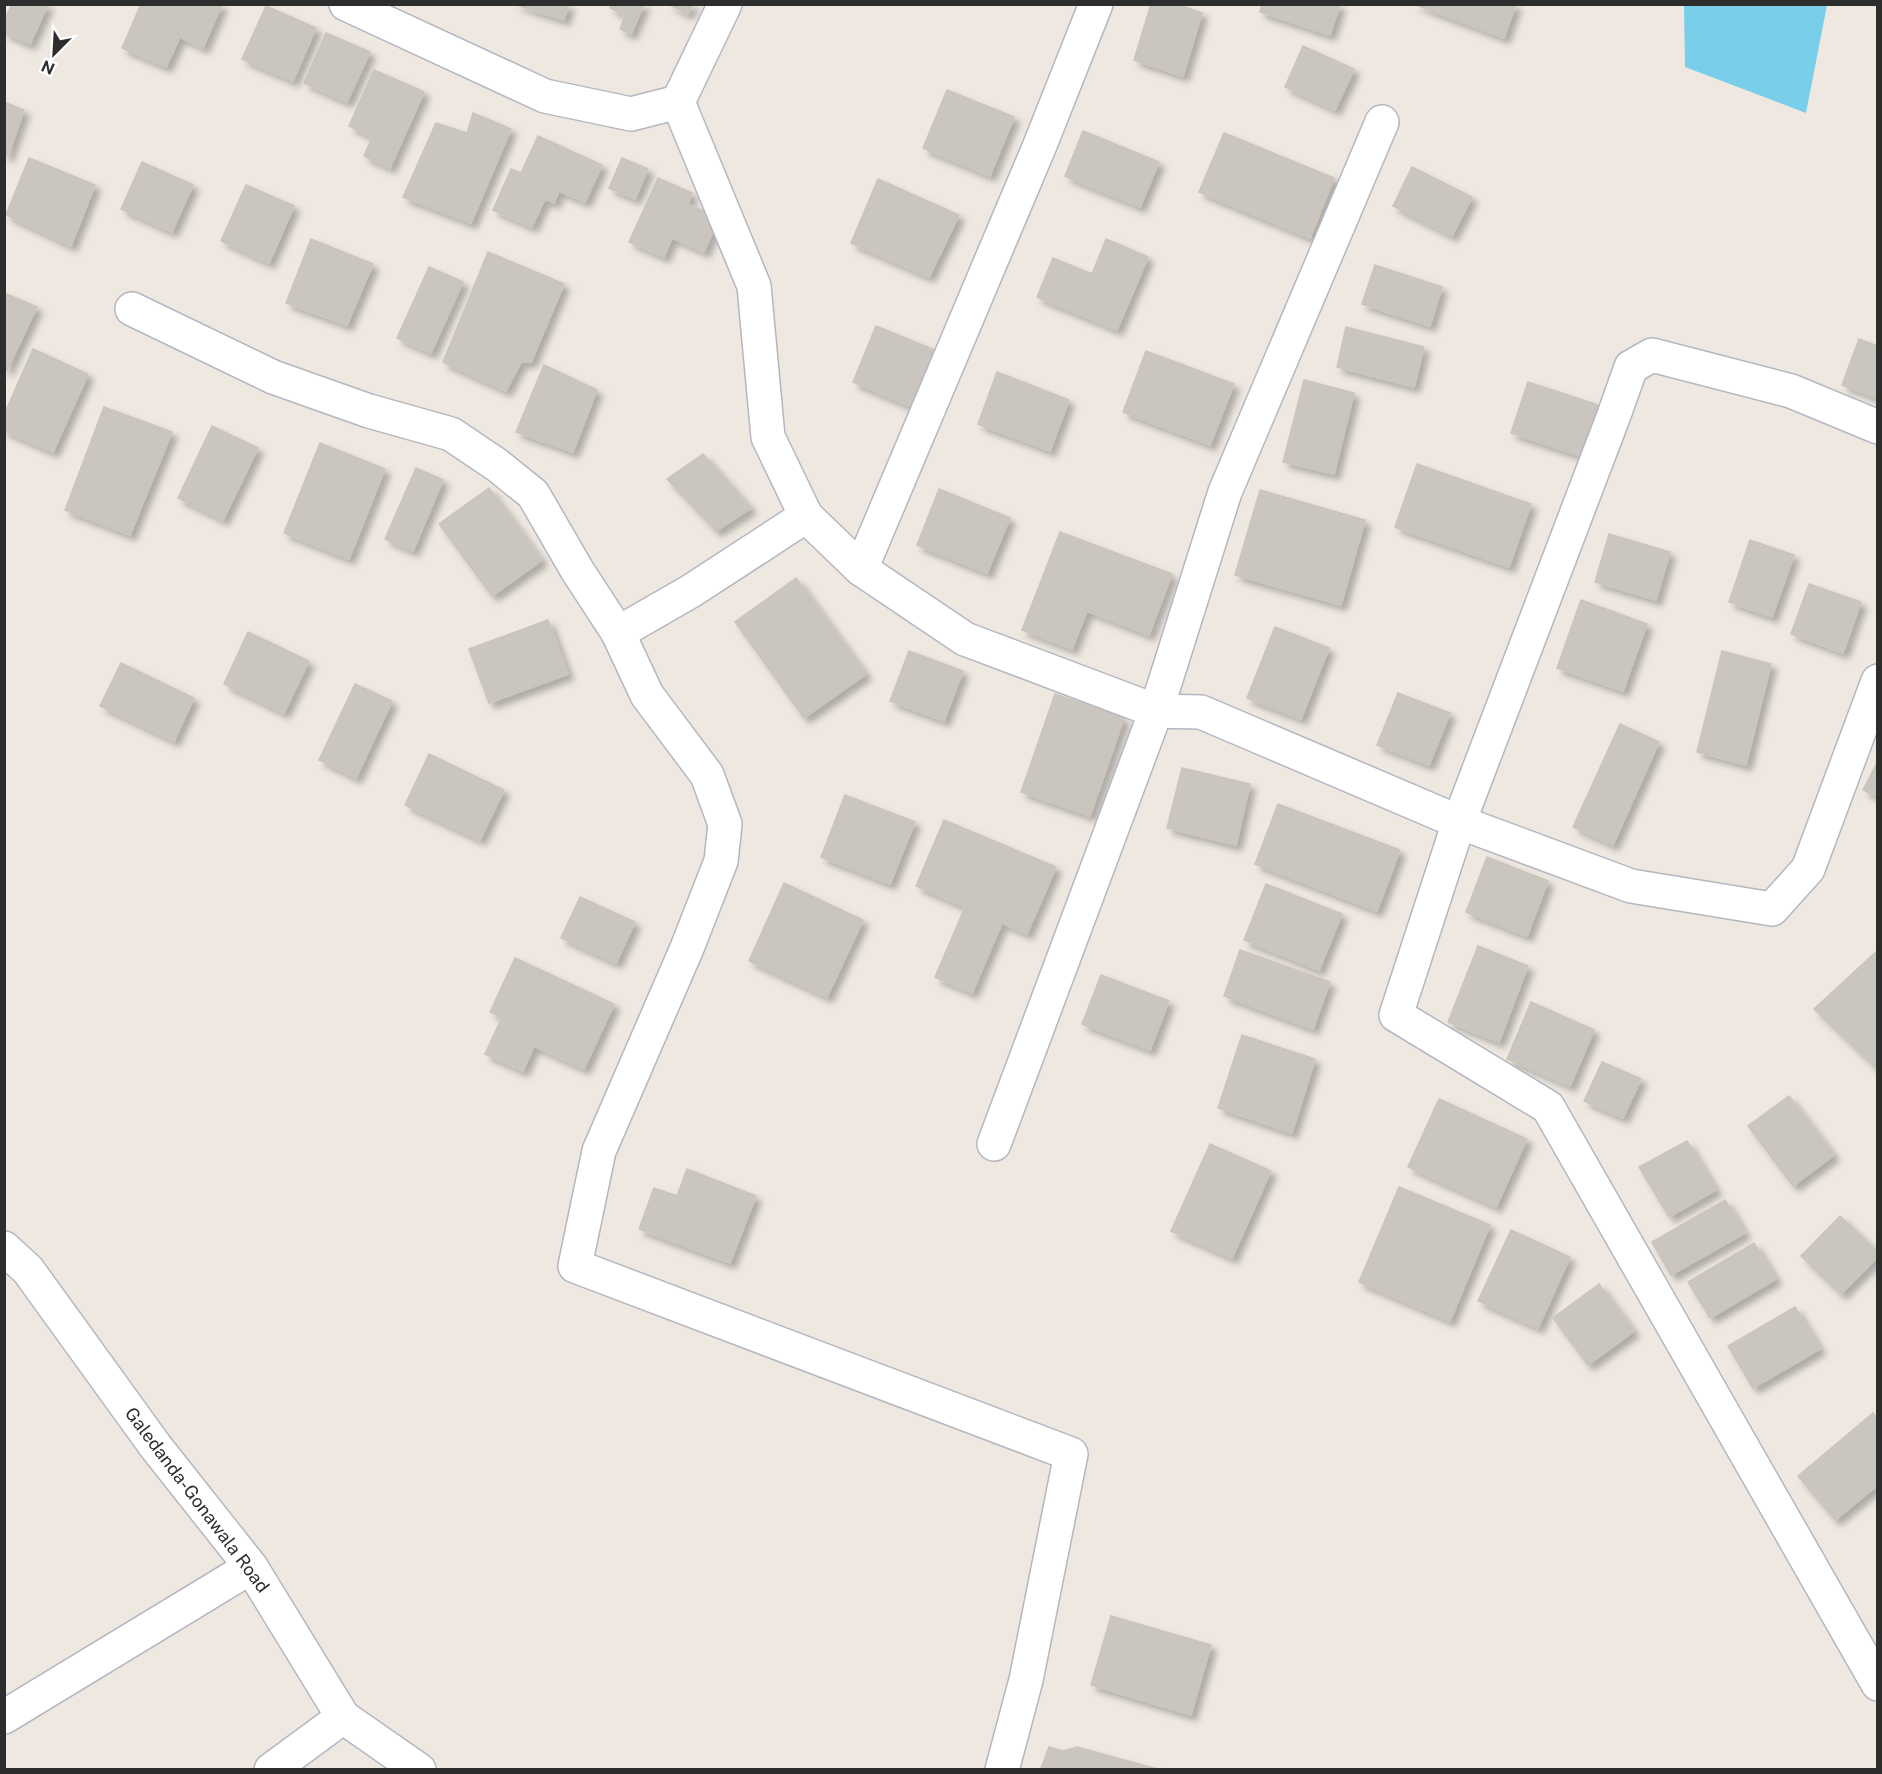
<svg xmlns="http://www.w3.org/2000/svg" width="1882" height="1774" font-family="'Public Sans',sans-serif">
  <style>
    .water { fill: #79ceea }
    .building { fill: #cac6bf; stroke: #cac4ba; stroke-width: 1.5; filter: url(#shadow) }
    .lines { fill: none; stroke-linecap: round; stroke-linejoin: round }
    .minor-casing { stroke: #b4b7c0; stroke-width: 36 }
    .minor { stroke: #fff; stroke-width: 33 }
    .labels { text-anchor: middle; stroke-width: 4.5; stroke-linejoin: round; paint-order: stroke }
    .street-label { font-size: 18px; fill: #2d2d2d; stroke: #fff }
  </style>
  <defs>
    <filter id="shadow"><feDropShadow dx="5.5" dy="5.5" stdDeviation="3" flood-color="#0004"/></filter>
  </defs>
  <rect width="100%" height="100%" fill="#eee8e1"/>
  <polygon class="water" points="1684,5 1827,5 1806,113 1685,67"/>
  <g class="building">
    <polygon points="12,4 48,4 30,44 4,33 4,21"/>
    <polygon points="141,4 222,4 203,48 180,37 166,67 122,48"/>
    <polygon points="514,4 569,4 564,20"/>
    <polygon points="611,4 644,4 631,34 620,29 625,15 610,8"/>
    <polygon points="668,4 693,4 688,14"/>
    <polygon points="1151,4 1177,4 1202,13 1183,76 1134,60"/>
    <polygon points="1262,4 1340,4 1330,35 1260,12"/>
    <polygon points="1414,4 1516,4 1504,38"/>
    <polygon points="266,6 316,28 293,81 242,59"/>
    <polygon points="326,33 370,52 347,102 304,83"/>
    <polygon points="1303,46 1354,69 1335,110 1285,87"/>
    <polygon points="374,70 424,92 390,168 364,156 372,137 349,126"/>
    <polygon points="947,90 1014,117 990,176 923,148"/>
    <polygon points="4,102 24,110 8,156 4,155"/>
    <polygon points="473,113 511,129 471,223 403,197 436,123 467,133"/>
    <polygon points="1083,131 1159,162 1140,207 1065,176"/>
    <polygon points="1224,133 1334,178 1310,238 1199,192"/>
    <polygon points="538,136 602,165 585,202 559,191 554,203 545,199 532,227 493,210 511,169 521,173"/>
    <polygon points="29,158 95,185 71,246 6,215"/>
    <polygon points="622,158 648,169 635,199 609,188"/>
    <polygon points="142,162 193,185 172,232 121,209"/>
    <polygon points="1412,167 1472,197 1452,236 1393,206"/>
    <polygon points="658,178 692,193 688,204 719,218 704,252 672,238 664,257 629,242"/>
    <polygon points="878,179 959,215 929,277 851,243"/>
    <polygon points="246,185 294,206 269,263 221,241"/>
    <polygon points="311,239 373,264 347,325 286,303"/>
    <polygon points="1106,239 1148,257 1117,330 1037,297 1053,258 1092,274"/>
    <polygon points="488,252 564,284 531,362 521,362 506,391 443,362"/>
    <polygon points="1375,265 1442,287 1430,326 1362,304"/>
    <polygon points="429,267 463,282 431,353 397,338"/>
    <polygon points="4,293 37,307 7,370 4,369"/>
    <polygon points="876,326 937,351 914,408 853,382"/>
    <polygon points="1346,327 1424,347 1414,387 1337,367"/>
    <polygon points="1859,339 1878,346 1878,398 1842,385"/>
    <polygon points="33,349 88,374 53,452 4,431 4,415"/>
    <polygon points="1146,351 1234,384 1210,445 1123,412"/>
    <polygon points="544,365 597,390 573,452 516,432"/>
    <polygon points="997,372 1069,400 1050,451 978,424"/>
    <polygon points="1304,380 1354,393 1334,474 1283,462"/>
    <polygon points="1528,382 1598,405 1581,456 1511,433"/>
    <polygon points="104,407 172,432 130,535 65,510"/>
    <polygon points="212,426 258,448 223,520 178,498"/>
    <polygon points="320,443 385,469 349,559 284,533"/>
    <polygon points="703,454 751,508 716,531 667,479"/>
    <polygon points="1417,464 1531,504 1509,567 1395,527"/>
    <polygon points="416,468 443,480 413,551 385,539"/>
    <polygon points="489,488 542,560 492,596 439,524"/>
    <polygon points="939,489 1010,518 987,573 917,545"/>
    <polygon points="1260,490 1365,520 1341,605 1235,575"/>
    <polygon points="1060,532 1172,574 1149,635 1087,611 1072,649 1022,630"/>
    <polygon points="1609,534 1670,552 1656,600 1595,582"/>
    <polygon points="1750,540 1794,555 1772,617 1729,602"/>
    <polygon points="796,578 866,674 804,718 735,622"/>
    <polygon points="1809,584 1861,602 1843,653 1791,634"/>
    <polygon points="1581,600 1647,624 1623,691 1557,668"/>
    <polygon points="548,620 568,674 489,703 469,649"/>
    <polygon points="1275,627 1329,648 1301,719 1247,698"/>
    <polygon points="248,632 309,661 284,713 224,684"/>
    <polygon points="909,651 963,671 944,721 890,701"/>
    <polygon points="1722,651 1771,664 1746,765 1697,752"/>
    <polygon points="121,663 194,698 174,741 100,706"/>
    <polygon points="355,684 392,701 356,778 319,760"/>
    <polygon points="1398,693 1450,713 1429,765 1377,745"/>
    <polygon points="1055,694 1124,718 1090,816 1021,792"/>
    <polygon points="1620,724 1659,742 1613,845 1573,827"/>
    <polygon points="429,754 504,790 480,840 405,805"/>
    <polygon points="1878,761 1878,797 1863,790"/>
    <polygon points="1182,768 1250,784 1236,845 1167,828"/>
    <polygon points="845,795 915,822 890,884 821,857"/>
    <polygon points="1278,804 1400,850 1377,911 1255,864"/>
    <polygon points="944,820 1056,867 1027,934 1002,923 972,993 935,977 965,907 916,886"/>
    <polygon points="1487,857 1548,881 1527,936 1466,912"/>
    <polygon points="784,883 863,920 827,997 749,961"/>
    <polygon points="1266,884 1342,914 1319,970 1244,940"/>
    <polygon points="580,897 635,922 616,963 561,938"/>
    <polygon points="1478,946 1528,966 1499,1042 1448,1022"/>
    <polygon points="1240,950 1330,982 1313,1029 1224,996"/>
    <polygon points="1878,950 1878,1070 1814,1009"/>
    <polygon points="515,958 614,1004 584,1069 534,1046 523,1071 485,1054 502,1017 490,1012"/>
    <polygon points="1101,975 1169,1001 1150,1050 1082,1024"/>
    <polygon points="1531,1002 1594,1030 1570,1086 1507,1059"/>
    <polygon points="1242,1035 1315,1059 1292,1133 1218,1108"/>
    <polygon points="1602,1062 1641,1079 1623,1118 1584,1101"/>
    <polygon points="1789,1096 1834,1155 1793,1186 1748,1126"/>
    <polygon points="1439,1099 1527,1139 1496,1207 1408,1167"/>
    <polygon points="1687,1141 1716,1190 1669,1217 1639,1167"/>
    <polygon points="1210,1144 1271,1171 1232,1258 1171,1231"/>
    <polygon points="687,1169 756,1196 730,1263 639,1229 654,1188 677,1196"/>
    <polygon points="1399,1187 1490,1225 1450,1321 1359,1282"/>
    <polygon points="1725,1200 1745,1233 1671,1275 1652,1242"/>
    <polygon points="1840,1216 1878,1252 1878,1257 1841,1294 1801,1256"/>
    <polygon points="1511,1230 1570,1257 1538,1328 1478,1301"/>
    <polygon points="1754,1243 1776,1279 1710,1318 1688,1282"/>
    <polygon points="1599,1284 1634,1331 1588,1365 1553,1318"/>
    <polygon points="1795,1307 1820,1349 1753,1388 1728,1346"/>
    <polygon points="1873,1413 1878,1419 1878,1485 1835,1520 1798,1476"/>
    <polygon points="1111,1616 1211,1645 1191,1715 1091,1685"/>
    <polygon points="1049,1747 1063,1751 1077,1747 1161,1770 1046,1770 1041,1768"/>
  </g>
  <g class="lines">
    <defs>
      <g id="minor">
        <polyline points="346,4 545,96 631,114 678,102"/>
        <polyline points="725,4 678,102 754,286 768,437 806,516 861,569 965,639 1156,711 1225,492 1382,122"/>
        <polyline points="132,309 273,377 369,411 451,434 497,465 533,494 577,570 618,633 691,591 806,516"/>
        <polyline points="1878,427 1791,391 1652,355 1631,367 1614,415 1459,822 1396,1015 1548,1107 1878,1684"/>
        <polyline points="861,569 1040,145 1096,4"/>
        <polyline points="618,633 647,695 707,775 725,824 721,861 687,948 599,1151 575,1266 1071,1454 1026,1680 1002,1770"/>
        <polyline points="994,1144 1156,711 1201,712 1459,822 1631,886 1772,909 1808,869 1878,681"/>
        <polyline points="4,1248 28,1270 156,1447 251,1567 343,1717 419,1770"/>
        <polyline points="4,1717 251,1567"/>
        <polyline points="271,1770 343,1717"/>
      </g>
    </defs>
    <use href="#minor" class="minor-casing"/>
    <use href="#minor" class="minor"/>
  </g>
  <g class="labels">
    <g class="street-label">
      <text transform="translate(197 1500) rotate(53)" y="6">Galedanda-Gonawala Road</text>
    </g>
  </g>
  <rect width="1882" height="1774" fill="none" stroke="#2d2d2d" stroke-width="12"/>
  <g transform="translate(54 54) rotate(204)" stroke="#ffffff" stroke-width="4.5" paint-order="stroke">
  <path d="M0-4.5L10 22L0 15L-10 22Z" fill="#2d2d2d"/>
  <text y="-9" font-size="16" font-weight="bold" text-anchor="middle" fill="#2d2d2d">N</text>
  </g>
</svg>
